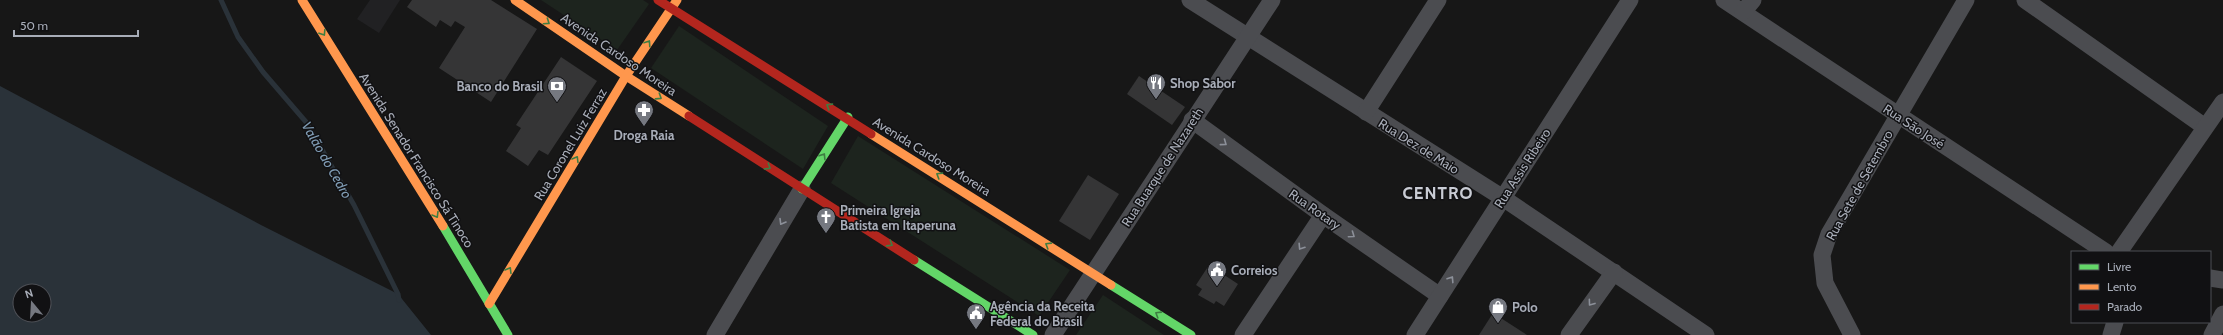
<svg xmlns="http://www.w3.org/2000/svg" width="2223" height="335" font-family="Cabin,sans-serif">
  <style>
    .built { fill: #212123 }
    .green { fill: #1d241e }
    .water { fill: #2a3239; fill-rule: evenodd }
    .lines { fill: none; stroke-linecap: round; stroke-linejoin: round }
    .stream { stroke: #2a3239; stroke-width: 5 }
    .building { fill: #353536 }
    .street { stroke: #4b4c50; stroke-width: 17 }
    .fast { stroke: #63d668; stroke-width: 9 }
    .slow { stroke: #ff974d; stroke-width: 9 }
    .jam { stroke: #b3261e; stroke-width: 9 }
    .oneway { stroke: #3e7d42 }
    .oneway2 { stroke: #8c9099 }
    .labels { text-anchor: middle; stroke-width: 3; stroke-linejoin: round; paint-order: stroke }
    .street-label { font-size: 13px; fill: #a8adb8; stroke: #111113 }
    .poi-label { font-size: 13px; font-weight: bold; fill: #a8adb8; stroke: #111113; text-anchor: start }
    .water-label { font-size: 14px; font-style: italic; fill: #7f9bb3; stroke: #111113 }
    .district-label { font-size: 17px; font-weight: bold; letter-spacing: 1px; fill: #c9ccd4; stroke: #111113 }
  </style>
  <rect width="100%" height="100%" fill="#171717"/>
  <polygon class="built" points="370,0 400,0 379,33 357,19"/>
  <g class="green">
    <polygon points="541,0 643,0 649,4 617,50"/>
    <polygon points="679,26 828,126 803,169 651,68"/>
    <polygon points="858,136 1070,270 1039,316 831,183"/>
    <polygon points="1103,295 1164,335 1076,335"/>
  </g>
  <path class="water" d="M0,86L261,225L398,294L431,335H0ZM20,291H44V315H20Z"/>
  <g class="lines">
    <polyline class="stream" points="221,0 238,37 263,72 306,122 354,205 398,294 399,300"/>
  </g>
  <g class="building">
    <polygon points="412,0 491,0 537,29 491,102 439,68 465,27 455,21 451,27 440,20 436,27 407,7"/>
    <polygon points="561,57 597,81 548,155 539,150 528,166 506,151 521,128 516,125"/>
    <polygon points="1139,76 1185,107 1172,125 1127,94"/>
    <polygon points="1088,175 1119,194 1090,240 1059,221"/>
    <polygon points="1209,265 1238,284 1224,306 1216,301 1214,304 1198,295 1202,289 1196,285"/>
    <polygon points="1493,313 1527,335 1479,335"/>
  </g>
  <g class="lines">
    <g class="street">
      <polyline points="1190,0 1503,198 1706,335"/>
      <polyline points="1724,0 2106,252"/>
      <polyline points="2025,0 2205,127"/>
      <polyline points="1743,12 1753,0"/>
      <polyline points="1366,112 1438,0"/>
      <polyline points="1192,120 1323,215 1440,296"/>
      <polyline points="2119,252 2223,102"/>
      <polyline points="2210,278 2223,280"/>
      <polyline points="715,335 802,189"/>
      <polyline points="1053,335 1272,0"/>
      <polyline points="1243,335 1323,215"/>
      <polyline points="1415,335 1630,0"/>
      <polyline points="1569,335 1614,272"/>
      <polyline points="1852,335 1825,283 1822,255 1829,234 1966,0"/>
      <polyline points="2111,335 2115,322"/>
      <polyline points="2212,335 2223,314"/>
    </g>
    <g class="fast">
      <polyline points="802,189 848,117"/>
      <polyline points="443,226 508,335"/>
      <polyline points="914,260 1033,335"/>
      <polyline points="1111,285 1191,335"/>
    </g>
    <g class="slow">
      <polyline points="302,0 443,226"/>
      <polyline points="515,0 626,76 689,116"/>
      <polyline points="871,134 1111,285"/>
      <polyline points="489,304 626,76 677,0"/>
    </g>
    <g class="jam">
      <polyline points="658,0 871,134"/>
      <polyline points="689,116 914,260"/>
    </g>
  </g>
  <defs><path id="oneway-chevron" d="M-2-3.5L2.5 0L-2 3.5" fill="none" stroke-width="1.6" stroke-linecap="round" stroke-linejoin="round"/></defs>
  <g class="oneway">
    <use href="#oneway-chevron" transform="translate(547 22) rotate(34)"/>
    <use href="#oneway-chevron" transform="translate(323 33) rotate(58)"/>
    <use href="#oneway-chevron" transform="translate(648 43) rotate(-56)"/>
    <use href="#oneway-chevron" transform="translate(659 97) rotate(33)"/>
    <use href="#oneway-chevron" transform="translate(829 106) rotate(-148)"/>
    <use href="#oneway-chevron" transform="translate(823 156) rotate(-58)"/>
    <use href="#oneway-chevron" transform="translate(576 159) rotate(-59)"/>
    <use href="#oneway-chevron" transform="translate(768 167) rotate(33)"/>
    <use href="#oneway-chevron" transform="translate(939 175) rotate(-148)"/>
    <use href="#oneway-chevron" transform="translate(436 215) rotate(59)"/>
    <use href="#oneway-chevron" transform="translate(890 244) rotate(32)"/>
    <use href="#oneway-chevron" transform="translate(1048 245) rotate(-148)"/>
    <use href="#oneway-chevron" transform="translate(509 270) rotate(-59)"/>
    <use href="#oneway-chevron" transform="translate(1158 314) rotate(-148)"/>
  </g>
  <g class="oneway2">
    <use href="#oneway-chevron" transform="translate(1224 143) rotate(36)"/>
    <use href="#oneway-chevron" transform="translate(782 222) rotate(121)"/>
    <use href="#oneway-chevron" transform="translate(1352 235) rotate(35)"/>
    <use href="#oneway-chevron" transform="translate(1301 247) rotate(123)"/>
    <use href="#oneway-chevron" transform="translate(1451 279) rotate(-57)"/>
    <use href="#oneway-chevron" transform="translate(1591 303) rotate(126)"/>
  </g>
  <defs>
    <symbol id="restaurant-pin" viewBox="-11 -11 22 30"><path d="M0 17L-7.5 6A9.5 9.5 0 1 1 7.5 6Z" fill="#757880" stroke="#111113"/><path d="M-5-6h1v4h1v-4h1v4h1v-4h1v5L-1.5 .5V6h-2V.5L-5-1ZM5-6V6H3V1.5H1.5Q1.5-4 5-6Z" fill="#fff"/></symbol>
    <symbol id="bank-pin" viewBox="-11 -11 22 30"><path d="M0 17L-7.5 6A9.5 9.5 0 1 1 7.5 6Z" fill="#757880" stroke="#111113"/><path d="M-6-4H6V4H-6ZM0-2.3a2.3 2.3 0 1 0 0 4.6a2.3 2.3 0 1 0 0-4.6Z" fill="#fff"/></symbol>
    <symbol id="pharmacy-pin" viewBox="-11 -11 22 30"><path d="M0 17L-7.5 6A9.5 9.5 0 1 1 7.5 6Z" fill="#757880" stroke="#111113"/><path d="M-2-6h4v4h4v4h-4v4h-4v-4h-4v-4h4Z" fill="#fff"/></symbol>
    <symbol id="church-pin" viewBox="-11 -11 22 30"><path d="M0 17L-7.5 6A9.5 9.5 0 1 1 7.5 6Z" fill="#757880" stroke="#111113"/><path d="M-1.2-6h2.4v3.5h3.3v2.4h-3.3V6h-2.4V-.1h-3.3v-2.4h3.3Z" fill="#fff"/></symbol>
    <symbol id="civic-pin" viewBox="-11 -11 22 30"><path d="M0 17L-7.5 6A9.5 9.5 0 1 1 7.5 6Z" fill="#757880" stroke="#111113"/><path d="M-.6-6.5H3V-4.5H.6V-3L4-1V1h2V6H-6V1h2V-1L-.6-3ZM-1.2 2.5V6h2.4V2.5Z" fill="#fff"/></symbol>
    <symbol id="shop-pin" viewBox="-11 -11 22 30"><path d="M0 17L-7.5 6A9.5 9.5 0 1 1 7.5 6Z" fill="#757880" stroke="#111113"/><path d="M-5-2.5h2.3a2.7 3.5 0 0 1 5.4 0H5L5.5 6h-11ZM-1.5-2.5h3a1.5 2.3 0 0 0-3 0Z" fill="#fff"/></symbol>
  </defs>
  <g fill-rule="evenodd">
    <use href="#restaurant-pin" x="1145" y="72" width="22" height="30"/>
    <use href="#bank-pin" x="546" y="75" width="22" height="30"/>
    <use href="#pharmacy-pin" x="633" y="99" width="22" height="30"/>
    <use href="#church-pin" x="815" y="206" width="22" height="30"/>
    <use href="#civic-pin" x="1206" y="259" width="22" height="30"/>
    <use href="#shop-pin" x="1487" y="296" width="22" height="30"/>
    <use href="#civic-pin" x="965" y="302" width="22" height="30"/>
  </g>
  <g class="labels">
    <g class="street-label">
      <text transform="translate(619 54) rotate(34)" y="5">Avenida Cardoso Moreira</text>
      <text transform="translate(1914 126) rotate(33)" y="5">Rua São José</text>
      <text transform="translate(570 144) rotate(-59)" y="5">Rua Coronel Luiz Ferraz</text>
      <text transform="translate(1419 146) rotate(32)" y="5">Rua Dez de Maio</text>
      <text transform="translate(932 156) rotate(32)" y="5">Avenida Cardoso Moreira</text>
      <text transform="translate(417 160) rotate(58)" y="5">Avenida Senador Francisco Sá Tinoco</text>
      <text transform="translate(1162 167) rotate(-57)" y="5">Rua Buarque de Nazareth</text>
      <text transform="translate(1522 168) rotate(-57)" y="5">Rua Assis Ribeiro</text>
      <text transform="translate(1859 185) rotate(-61)" y="5">Rua Sete de Setembro</text>
      <text transform="translate(1315 209) rotate(35)" y="5">Rua Rotary</text>
    </g>
    <g class="poi-label">
      <text x="1170" y="88">Shop Sabor</text>
      <text x="543" y="91" text-anchor="end">Banco do Brasil</text>
      <text x="644" y="140" text-anchor="middle">Droga Raia</text>
      <text x="840" y="215">Primeira Igreja<tspan x="840" dy="15">Batista em Itaperuna</tspan></text>
      <text x="1231" y="275">Correios</text>
      <text x="990" y="311">Agência da Receita<tspan x="990" dy="15">Federal do Brasil</tspan></text>
      <text x="1512" y="312">Polo</text>
    </g>
    <g class="water-label">
      <text transform="translate(327 160) rotate(60)" y="5">Valão do Cedro</text>
    </g>
    <g class="district-label">
      <text x="1438" y="199">CENTRO</text>
    </g>
  </g>
  <rect x="2071" y="251" width="140" height="72" fill="#111113" stroke="#4d4f55"/>
  <rect x="2079" y="264" width="20" height="6" fill="#63d668" stroke="#4d4f55"/>
  <text x="2107" y="271" font-size="12" fill="#a8adb8">Livre</text>
  <rect x="2079" y="284" width="20" height="6" fill="#ff974d" stroke="#4d4f55"/>
  <text x="2107" y="291" font-size="12" fill="#a8adb8">Lento</text>
  <rect x="2079" y="304" width="20" height="6" fill="#b3261e" stroke="#4d4f55"/>
  <text x="2107" y="311" font-size="12" fill="#a8adb8">Parado</text>
  <g transform="translate(32 303) rotate(342)"><circle r="19" fill="#111113" stroke="#4d4f55"/>
  <path d="M0-3L7 15L0 10L-7 15Z" fill="#757880"/>
  <text y="-6" font-size="11" font-weight="bold" text-anchor="middle" fill="#a8adb8">N</text>
  </g>
  <path d="M14 30v6h124v-6" fill="none" stroke="#a8adb8" stroke-width="2"/>
  <text x="20" y="30" font-size="12" fill="#a8adb8" stroke="#111113" stroke-width="3" paint-order="stroke">50 m</text>
</svg>
